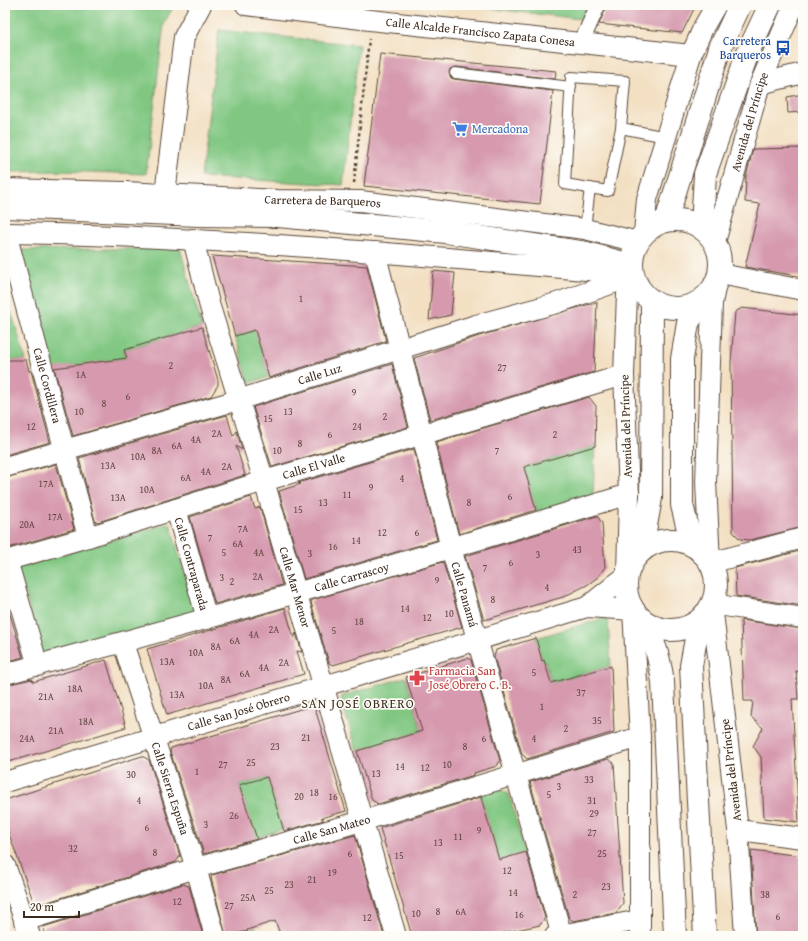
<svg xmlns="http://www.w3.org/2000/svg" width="808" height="941" font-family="'Gentium Book Plus',serif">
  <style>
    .green { fill: #81c782; stroke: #5e7850 }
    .building { fill: #d699ae }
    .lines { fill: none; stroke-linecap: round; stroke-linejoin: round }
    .service-casing { stroke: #574537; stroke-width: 12 }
    .pedestrian-casing { stroke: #574537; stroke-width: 17 }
    .minor-casing { stroke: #574537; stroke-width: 22 }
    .secondary-casing { stroke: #574537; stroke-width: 24 }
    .primary-casing { stroke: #574537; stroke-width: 24 }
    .path { stroke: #574537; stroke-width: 2.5; stroke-dasharray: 3 3; stroke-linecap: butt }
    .service { stroke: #fff; stroke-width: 10 }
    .pedestrian { stroke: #fff; stroke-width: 15 }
    .minor { stroke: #fff; stroke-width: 20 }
    .secondary { stroke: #fff; stroke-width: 22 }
    .primary { stroke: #fff; stroke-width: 22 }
    .labels { text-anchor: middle; stroke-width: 3.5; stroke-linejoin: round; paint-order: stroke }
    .number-label { font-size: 10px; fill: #624642 }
    .street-label { font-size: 12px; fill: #3b2a1e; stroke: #fdfcf7 }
    .transit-label { font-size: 12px; fill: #164399; stroke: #fdfcf7; text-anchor: end }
    .shop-label { font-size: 12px; fill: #366cbe; stroke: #fdfcf7; text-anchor: start }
    .health-label { font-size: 12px; fill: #be3a42; stroke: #fdfcf7; text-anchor: start }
    .neighbourhood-label { font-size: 13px; letter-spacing: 1px; fill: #3b2a1e; stroke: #fdfcf7 }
  </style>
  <rect width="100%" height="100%" fill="#fdfcf7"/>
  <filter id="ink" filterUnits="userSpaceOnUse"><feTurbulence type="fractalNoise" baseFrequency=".025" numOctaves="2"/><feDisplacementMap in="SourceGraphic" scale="8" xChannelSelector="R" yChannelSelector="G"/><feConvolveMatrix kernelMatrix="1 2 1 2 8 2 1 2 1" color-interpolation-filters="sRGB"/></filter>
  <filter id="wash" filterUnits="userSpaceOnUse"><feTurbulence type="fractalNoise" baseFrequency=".012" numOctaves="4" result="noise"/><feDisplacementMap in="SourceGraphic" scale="16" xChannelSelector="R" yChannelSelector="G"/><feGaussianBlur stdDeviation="0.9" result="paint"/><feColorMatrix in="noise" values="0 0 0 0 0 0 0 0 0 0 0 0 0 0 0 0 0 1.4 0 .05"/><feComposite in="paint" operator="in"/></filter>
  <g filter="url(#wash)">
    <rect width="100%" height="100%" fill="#f3e0c3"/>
    <g class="green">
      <polygon points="5,5 174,5 164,24 146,174 58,171 5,172"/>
      <polygon points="459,5 588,5 581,19"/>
      <polygon points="219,30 359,45 343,185 201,177"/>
      <polygon points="180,248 202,327 124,350 126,358 52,369 16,250"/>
      <polygon points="5,292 26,360 5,360"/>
      <polygon points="255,330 269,377 249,383 235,336"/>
      <polygon points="595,446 593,497 537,513 524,467"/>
      <polygon points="170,523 196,614 44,657 17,568"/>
      <polygon points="605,618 608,622 611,666 551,683 545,661 542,661 536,638"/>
      <polygon points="406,677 422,731 357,751 341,700 342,696"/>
      <polygon points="267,777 283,829 256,838 239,785"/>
      <polygon points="499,789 509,794 525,853 499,860 480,794"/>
      <polygon points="255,927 257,936 229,936"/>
    </g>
    <g id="blocks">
      <g class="building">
        <polygon points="607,5 696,5 682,33 599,24"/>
        <polygon points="380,54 556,71 555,79 456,67 450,69 449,73 451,78 454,79 553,91 540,204 364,186"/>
        <polygon points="803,94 803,112 788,113 787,97"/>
        <polygon points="803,148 803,277 745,267 760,204 745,202 746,177 753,149"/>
        <polygon points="212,256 367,266 386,341 269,378 255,330 235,336"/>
        <polygon points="433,271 455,273 451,315 429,320"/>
        <polygon points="597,302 594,372 430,420 414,358 479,336"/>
        <polygon points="742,308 803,315 803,527 750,540 740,539 733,532 731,362 735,312"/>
        <polygon points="202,327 218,380 218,385 211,396 73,436 54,368 127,358 124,350"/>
        <polygon points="5,360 26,360 29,371 31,371 50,442 5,455"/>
        <polygon points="392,364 408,427 272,467 253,407"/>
        <polygon points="589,397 596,406 595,446 524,467 536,510 459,534 436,442"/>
        <polygon points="227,415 233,436 237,431 242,450 236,446 245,475 98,522 95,521 79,458"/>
        <polygon points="414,449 437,540 304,579 279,491 301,484 298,483"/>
        <polygon points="56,464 74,529 5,549 5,478"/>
        <polygon points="251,497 255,509 260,507 282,585 215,604 190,517"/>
        <polygon points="597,516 602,523 605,567 598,577 587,585 563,597 484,620 465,556"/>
        <polygon points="803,550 803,606 736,596 735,568"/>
        <polygon points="443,562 462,627 333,665 329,663 311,603 312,600"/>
        <polygon points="5,598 23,657 5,662"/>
        <polygon points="285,608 294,638 296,633 302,652 297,651 304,674 167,715 147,649"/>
        <polygon points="741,620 803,629 803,672 796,671 798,699 792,699 799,822 764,818 761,757 753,746 763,728 751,717 753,701 744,701"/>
        <polygon points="536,638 542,661 544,660 551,683 611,666 614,732 527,759 522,754 494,657 496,650"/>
        <polygon points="468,658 471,660 500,761 497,766 474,773 474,775 378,804 372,800 357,751 422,731 406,677"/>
        <polygon points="106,660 126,727 5,763 5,685 32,679 33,682"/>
        <polygon points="314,705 346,811 321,818 324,820 284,831 267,777 239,785 257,839 204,854 170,751 171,748"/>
        <polygon points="142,756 149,760 180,856 176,862 35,906 5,823 5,800"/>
        <polygon points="608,759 614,763 623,903 616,913 573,921 569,918 530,782"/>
        <polygon points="481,797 499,860 526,852 545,918 540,925 488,936 412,936 380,828"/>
        <polygon points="355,835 384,936 281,936 275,921 247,930 248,931 226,936 211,878 212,875"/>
        <polygon points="751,850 803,856 803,936 756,936"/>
        <polygon points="183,884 189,886 203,936 46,936 43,927"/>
      </g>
    </g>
  </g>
  <g filter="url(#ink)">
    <use href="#blocks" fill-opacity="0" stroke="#574537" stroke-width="1"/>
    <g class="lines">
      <defs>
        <g id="service">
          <polyline points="455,73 571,87"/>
          <polyline points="621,128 608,191 565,184 571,77 625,81 621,128 666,137"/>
          <polyline points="585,229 590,188"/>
        </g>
        <polyline id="pedestrian" points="581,43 598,5"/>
        <g id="minor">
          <path id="s1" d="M246,5L370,20L691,55"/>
          <polyline points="760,84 803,73"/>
          <path id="s2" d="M5,189L125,192L278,200L360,201L585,229L638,242"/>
          <polyline points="165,194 184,37 201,5"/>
          <path d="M5,233C215,236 423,256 631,274"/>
          <path id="s3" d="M6,233L88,537"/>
          <polyline points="644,233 647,199 691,55 704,26 716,5"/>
          <path id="s4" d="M193,239L210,307L264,481L396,936"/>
          <path id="s5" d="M715,242L760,84L794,5"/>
          <path id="s6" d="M375,252L451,548L562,936"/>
          <polyline points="720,274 803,290"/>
          <polyline points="715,288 712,303 706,482 710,563 803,538"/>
          <path id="s7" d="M5,467L238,400L476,325L557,303L633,276"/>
          <path id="s8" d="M176,509L207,619"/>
          <polyline points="7,560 38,666"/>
          <path id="s9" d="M5,561L88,537L264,481L624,375"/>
          <polyline points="587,607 627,575 629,494 624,375 627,294 634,278"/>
          <path id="s10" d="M123,643L196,868L215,936"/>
          <path id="s11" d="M5,674C214,618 422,558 629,494"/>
          <path id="s12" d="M5,782L587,607L633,610L640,737V936"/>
          <polyline points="738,830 803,838"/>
          <polyline points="5,865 30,936"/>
          <path id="s13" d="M24,921L196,868L362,821L640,737"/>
          <polyline points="555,936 640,920"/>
          <polyline points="745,936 738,830 712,604 803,618"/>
        </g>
        <polyline id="secondary" points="5,207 198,215 278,216 446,232 587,253 631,265"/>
        <g id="primary">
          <circle cx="676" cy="264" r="44"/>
          <polyline points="666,221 720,48 740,5"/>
          <polyline points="702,227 705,174 748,52 770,5"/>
          <polyline points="701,302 688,323 682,359 682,505 688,529 702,553"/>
          <circle cx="671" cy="585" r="45"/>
          <polyline points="634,558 645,531 651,498 652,302"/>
          <polyline points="704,615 697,633 691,666 705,936"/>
          <path d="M641,619C655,641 659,656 663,682L675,936"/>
        </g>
      </defs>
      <use href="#service" class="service-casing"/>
      <use href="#pedestrian" class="pedestrian-casing"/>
      <use href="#minor" class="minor-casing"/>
      <use href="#secondary" class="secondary-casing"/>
      <use href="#primary" class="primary-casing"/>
      <polyline class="path" points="354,183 369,39"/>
      <use href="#service" class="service"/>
      <use href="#pedestrian" class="pedestrian"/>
      <use href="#minor" class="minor"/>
      <use href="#secondary" class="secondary"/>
      <use href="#primary" class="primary"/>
    </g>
  </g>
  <defs>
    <symbol id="bus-bare" viewBox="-9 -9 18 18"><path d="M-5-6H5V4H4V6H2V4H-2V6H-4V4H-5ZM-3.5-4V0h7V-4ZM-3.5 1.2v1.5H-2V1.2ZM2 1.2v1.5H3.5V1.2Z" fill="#1a4fb4" stroke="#fdfcf7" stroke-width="2.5" paint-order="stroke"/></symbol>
    <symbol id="supermarket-bare" viewBox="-9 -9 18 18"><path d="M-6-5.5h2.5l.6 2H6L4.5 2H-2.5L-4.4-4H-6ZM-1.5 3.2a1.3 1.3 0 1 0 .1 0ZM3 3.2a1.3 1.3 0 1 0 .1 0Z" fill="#3f7fe0" stroke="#fdfcf7" stroke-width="2.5" paint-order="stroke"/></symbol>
    <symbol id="pharmacy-bare" viewBox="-9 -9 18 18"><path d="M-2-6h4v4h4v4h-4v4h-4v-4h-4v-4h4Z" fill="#e0444e" stroke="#fdfcf7" stroke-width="2.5" paint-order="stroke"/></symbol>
  </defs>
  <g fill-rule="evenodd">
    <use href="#bus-bare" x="772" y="37" width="22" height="22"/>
    <use href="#supermarket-bare" x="449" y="118" width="22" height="22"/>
    <use href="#pharmacy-bare" x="406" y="667" width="22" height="22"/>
  </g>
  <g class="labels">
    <g class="number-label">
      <text x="301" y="302">1</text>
      <text x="171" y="369">2</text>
      <text x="502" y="371">27</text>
      <text x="81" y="378">1A</text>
      <text x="354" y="396">9</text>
      <text x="128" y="400">6</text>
      <text x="104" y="407">8</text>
      <text x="79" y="415">10</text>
      <text x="288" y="415">13</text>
      <text x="385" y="420">2</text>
      <text x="268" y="422">15</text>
      <text x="31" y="430">12</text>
      <text x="357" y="430">24</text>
      <text x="217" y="437">2A</text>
      <text x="330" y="438">6</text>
      <text x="555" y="438">2</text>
      <text x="196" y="443">4A</text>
      <text x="300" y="447">8</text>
      <text x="177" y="449">6A</text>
      <text x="157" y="454">8A</text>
      <text x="277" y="454">10</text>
      <text x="497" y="454">7</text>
      <text x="138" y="460">10A</text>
      <text x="108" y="469">13A</text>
      <text x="227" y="470">2A</text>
      <text x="206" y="475">4A</text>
      <text x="186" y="481">6A</text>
      <text x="402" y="482">4</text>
      <text x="46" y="487">17A</text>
      <text x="371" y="491">9</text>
      <text x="147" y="493">10A</text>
      <text x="347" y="498">11</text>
      <text x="510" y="500">6</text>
      <text x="118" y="501">13A</text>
      <text x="323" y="506">13</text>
      <text x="469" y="506">8</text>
      <text x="298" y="513">15</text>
      <text x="55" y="520">17A</text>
      <text x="27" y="528">20A</text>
      <text x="243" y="532">7A</text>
      <text x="382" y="536">12</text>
      <text x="417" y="536">6</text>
      <text x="210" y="541">7</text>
      <text x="356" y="544">14</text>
      <text x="238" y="547">6A</text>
      <text x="333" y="550">16</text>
      <text x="577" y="553">43</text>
      <text x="224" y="556">5</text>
      <text x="259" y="556">4A</text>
      <text x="310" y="557">3</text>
      <text x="538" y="558">3</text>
      <text x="511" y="566">6</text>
      <text x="485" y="571">7</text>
      <text x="258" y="580">2A</text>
      <text x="222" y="581">3</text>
      <text x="437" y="584">9</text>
      <text x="232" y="585">2</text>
      <text x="547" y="591">4</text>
      <text x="493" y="603">8</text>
      <text x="405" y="612">14</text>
      <text x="449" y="617">10</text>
      <text x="427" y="621">12</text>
      <text x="359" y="625">18</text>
      <text x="274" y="633">2A</text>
      <text x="334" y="634">5</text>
      <text x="254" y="638">4A</text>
      <text x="235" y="644">6A</text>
      <text x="216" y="650">8A</text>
      <text x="196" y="656">10A</text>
      <text x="167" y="665">13A</text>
      <text x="284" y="666">2A</text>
      <text x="264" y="671">4A</text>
      <text x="534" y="676">5</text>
      <text x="245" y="677">6A</text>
      <text x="226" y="683">8A</text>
      <text x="206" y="689">10A</text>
      <text x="75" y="692">18A</text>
      <text x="581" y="696">37</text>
      <text x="177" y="698">13A</text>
      <text x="46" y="700">21A</text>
      <text x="542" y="710">1</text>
      <text x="597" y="724">35</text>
      <text x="86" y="725">18A</text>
      <text x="566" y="732">2</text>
      <text x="56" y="734">21A</text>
      <text x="306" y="741">21</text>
      <text x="27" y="742">24A</text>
      <text x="484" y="742">6</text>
      <text x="534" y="742">4</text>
      <text x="275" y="750">23</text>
      <text x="465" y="750">8</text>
      <text x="251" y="766">25</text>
      <text x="223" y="768">27</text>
      <text x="447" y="768">10</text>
      <text x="400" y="770">14</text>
      <text x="425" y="771">12</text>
      <text x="197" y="775">1</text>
      <text x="376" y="777">13</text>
      <text x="131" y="778">30</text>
      <text x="589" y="783">33</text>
      <text x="559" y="790">3</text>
      <text x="314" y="796">18</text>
      <text x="549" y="798">5</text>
      <text x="299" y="800">20</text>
      <text x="333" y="800">16</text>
      <text x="139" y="804">4</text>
      <text x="592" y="804">31</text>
      <text x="594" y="817">29</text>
      <text x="234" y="819">26</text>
      <text x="206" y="828">3</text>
      <text x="147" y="831">6</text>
      <text x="479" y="834">9</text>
      <text x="592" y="836">27</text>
      <text x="458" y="840">11</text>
      <text x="438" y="846">13</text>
      <text x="73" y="852">32</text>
      <text x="155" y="856">8</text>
      <text x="350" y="857">6</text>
      <text x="602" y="857">25</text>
      <text x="399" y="859">15</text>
      <text x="507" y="874">12</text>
      <text x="332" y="876">19</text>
      <text x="312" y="883">21</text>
      <text x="289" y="888">23</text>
      <text x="606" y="890">23</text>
      <text x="269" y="894">25</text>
      <text x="513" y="896">14</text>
      <text x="575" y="898">2</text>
      <text x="765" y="898">38</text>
      <text x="248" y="901">25A</text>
      <text x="177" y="905">12</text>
      <text x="229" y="909">27</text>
      <text x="438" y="915">8</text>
      <text x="461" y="915">6A</text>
      <text x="416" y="917">10</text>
      <text x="519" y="918">16</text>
      <text x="778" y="920">6</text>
      <text x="367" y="921">12</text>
    </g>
    <g class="street-label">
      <text dy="4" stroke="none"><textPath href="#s1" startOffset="236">Calle Alcalde Francisco Zapata Conesa</textPath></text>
      <text dy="4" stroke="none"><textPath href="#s5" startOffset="125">Avenida del Príncipe</textPath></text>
      <text dy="4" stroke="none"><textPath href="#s2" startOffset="318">Carretera de Barqueros</textPath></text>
      <text dy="4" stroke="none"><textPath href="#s7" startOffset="328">Calle Luz</textPath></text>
      <text dy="4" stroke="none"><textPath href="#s3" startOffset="158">Calle Cordillera</textPath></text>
      <text transform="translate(626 426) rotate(-92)" y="4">Avenida del Príncipe</text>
      <text dy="4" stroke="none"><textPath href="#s9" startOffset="323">Calle El Valle</textPath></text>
      <text dy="4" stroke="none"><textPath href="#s8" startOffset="57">Calle Contraparada</textPath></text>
      <text dy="4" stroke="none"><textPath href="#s11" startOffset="360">Calle Carrascoy</textPath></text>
      <text dy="4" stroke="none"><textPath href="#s4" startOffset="363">Calle Mar Menor</textPath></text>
      <text dy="4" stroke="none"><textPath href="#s6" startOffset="354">Calle Panamá</textPath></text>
      <text dy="4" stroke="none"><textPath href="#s12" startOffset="244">Calle San José Obrero</textPath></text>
      <text transform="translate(731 770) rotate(-97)" y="4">Avenida del Príncipe</text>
      <text dy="4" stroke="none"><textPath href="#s10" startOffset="153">Calle Sierra Espuña</textPath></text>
      <text dy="4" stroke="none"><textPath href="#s13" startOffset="321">Calle San Mateo</textPath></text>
    </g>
    <g class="transit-label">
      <text x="771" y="45">Carretera<tspan x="771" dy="14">Barqueros</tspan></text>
    </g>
    <g class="shop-label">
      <text x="472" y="133">Mercadona</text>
    </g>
    <g class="health-label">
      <text x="429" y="675">Farmacia San<tspan x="429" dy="14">José Obrero C. B.</tspan></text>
    </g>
    <g class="neighbourhood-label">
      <text x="358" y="708">SAN JOSÉ OBRERO</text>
    </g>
  </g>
  <rect width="808" height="941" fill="none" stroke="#fdfcf7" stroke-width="20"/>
  <path d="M24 911v6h55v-6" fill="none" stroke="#3b2a1e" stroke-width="2"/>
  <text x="30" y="911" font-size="12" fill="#3b2a1e" stroke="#fdfcf7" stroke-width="3" paint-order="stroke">20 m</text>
</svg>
